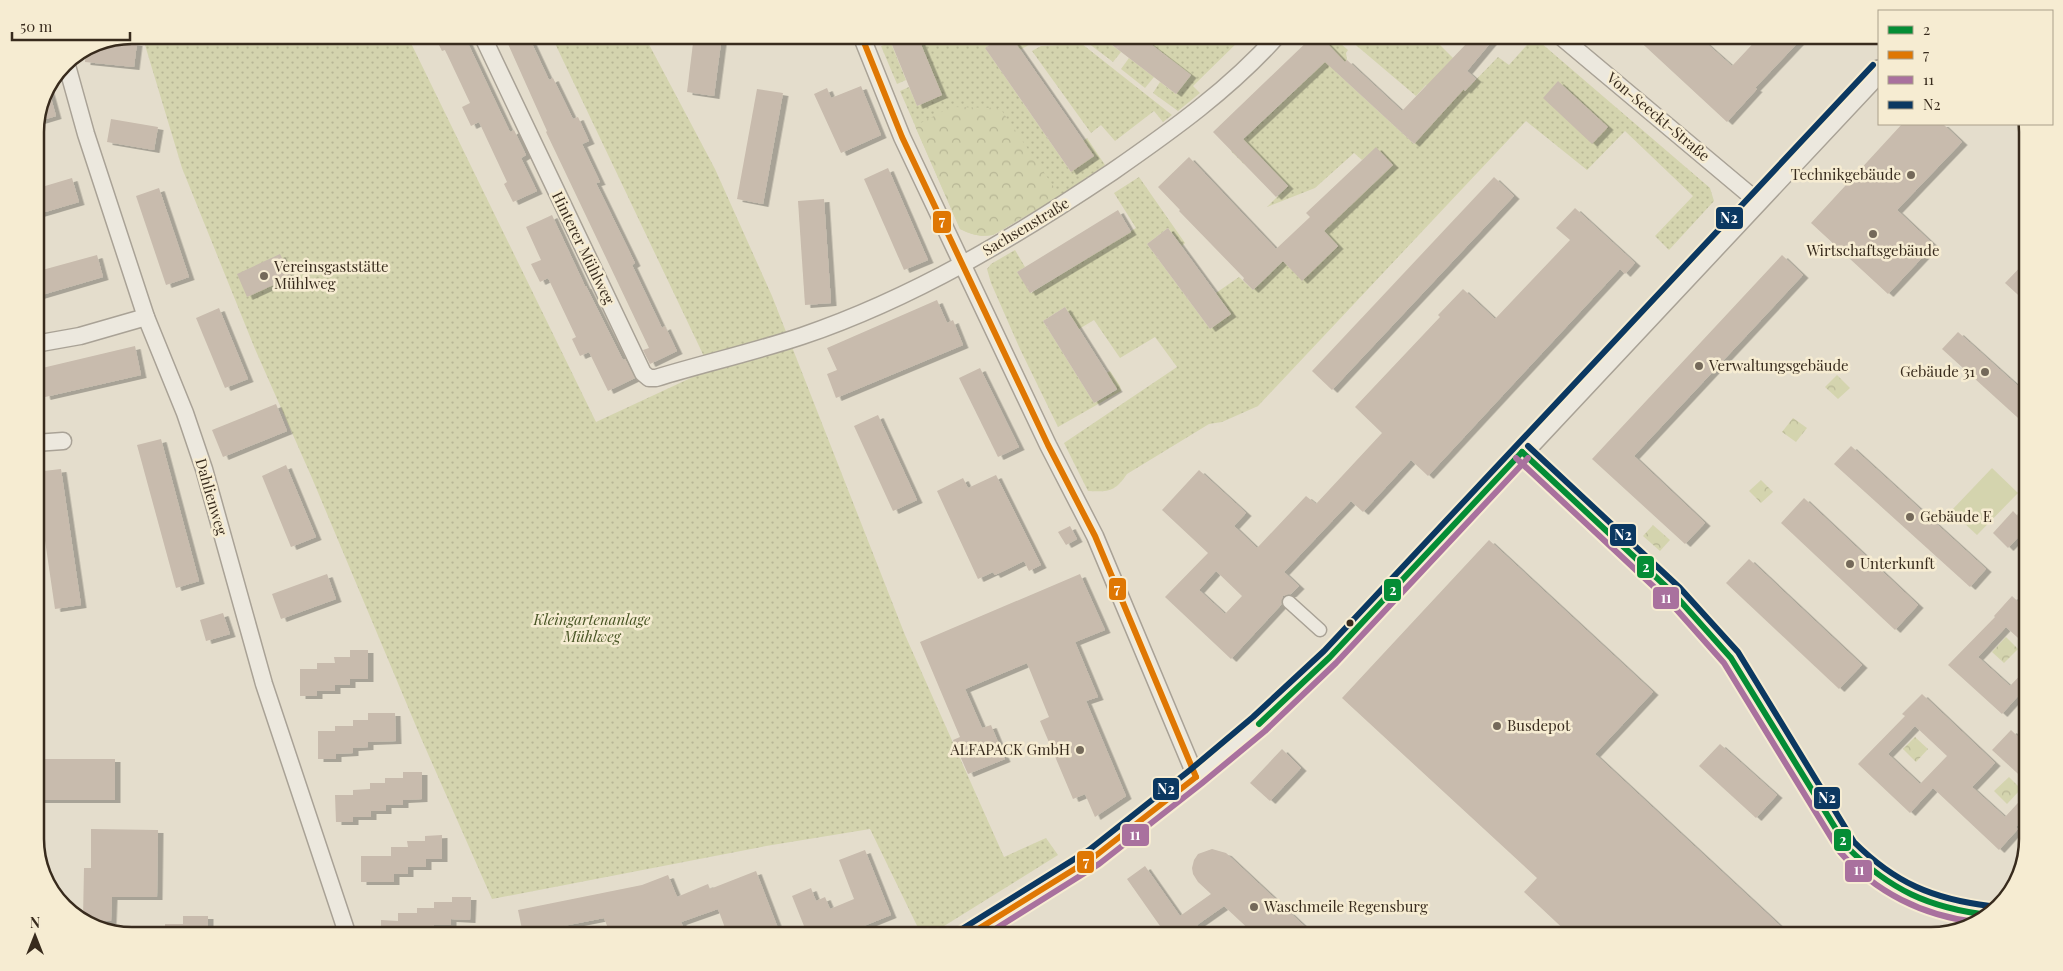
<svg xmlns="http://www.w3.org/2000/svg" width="2063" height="971" font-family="'Playfair Display',serif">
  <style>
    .grass { fill: url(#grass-dots) }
    .forest { fill: url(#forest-crowns) }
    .pitch { fill: #d4d4ae }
    .building { fill: #c8bbad; fill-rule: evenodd; filter: url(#shadow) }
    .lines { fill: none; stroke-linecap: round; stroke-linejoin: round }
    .pedestrian-casing { stroke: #a9a296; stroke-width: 15 }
    .minor-casing { stroke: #a9a296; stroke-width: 19 }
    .tertiary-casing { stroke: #a9a296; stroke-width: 24 }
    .pedestrian { stroke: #ece8de; stroke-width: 12 }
    .minor { stroke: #ece8de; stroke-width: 16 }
    .tertiary { stroke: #ece8de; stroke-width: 21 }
    .bus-1-casing { stroke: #f6ecd2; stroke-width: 10 }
    .bus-2-casing { stroke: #f6ecd2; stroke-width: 10 }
    .bus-3-casing { stroke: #f6ecd2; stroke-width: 10 }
    .bus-4-casing { stroke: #f6ecd2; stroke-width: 10 }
    .bus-1 { stroke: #048d35; stroke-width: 6 }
    .bus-2 { stroke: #df7703; stroke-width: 6 }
    .bus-3 { stroke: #a9719e; stroke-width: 6 }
    .bus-4 { stroke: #0b3861; stroke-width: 6 }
    .poi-dot { fill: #74695a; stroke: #f6ecd2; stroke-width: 2 }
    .bus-dot { fill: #382b1d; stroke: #f6ecd2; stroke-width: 2 }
    .labels { text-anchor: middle; stroke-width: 5; stroke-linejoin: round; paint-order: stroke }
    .street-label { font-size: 15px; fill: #382b1d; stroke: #f6ecd2 }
    .poi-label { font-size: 15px; fill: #382b1d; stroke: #f6ecd2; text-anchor: start }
    .park-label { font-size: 15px; font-style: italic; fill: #485524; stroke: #f6ecd2 }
    .rim { fill: none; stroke: #382b1d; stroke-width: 2.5 }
    .line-badge { stroke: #f6ecd2; stroke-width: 2 }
    .badge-label { font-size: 14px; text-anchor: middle; font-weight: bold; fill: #fff }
  </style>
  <defs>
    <pattern id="grass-dots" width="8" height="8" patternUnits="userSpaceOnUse" patternTransform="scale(1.25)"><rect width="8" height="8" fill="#d4d4ae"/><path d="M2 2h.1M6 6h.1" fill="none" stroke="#b7b695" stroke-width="1.8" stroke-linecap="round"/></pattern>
    <pattern id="forest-crowns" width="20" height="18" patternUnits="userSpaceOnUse" patternTransform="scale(1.25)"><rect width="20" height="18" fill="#d4d4ae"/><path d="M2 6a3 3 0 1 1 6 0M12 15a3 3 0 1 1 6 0" fill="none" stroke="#b7b695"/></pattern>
    <filter id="shadow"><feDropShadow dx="5.5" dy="3" stdDeviation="0" flood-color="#0004"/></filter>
  </defs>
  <rect width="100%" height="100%" fill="#e4ddcc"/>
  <g class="grass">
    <polygon points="142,35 407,35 596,422 710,369 551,35 644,35 715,169 772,296 905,635 1004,857 1046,838 1058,855 928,936 922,936 870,829 766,846 492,899 421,738 312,478 255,349 182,168"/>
    <path d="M917,35H1003L985,48L1071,172L1083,141L1087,138L1105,165L1060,196L993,235C980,237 972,235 960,229L900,91L909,87L917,106L942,95Z"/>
    <polygon points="1010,35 1078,35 1075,39 1032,43 1020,50"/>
    <polygon points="1094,35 1099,35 1121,52 1113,62 1088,43"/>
    <polygon points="1139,35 1245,35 1193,86 1200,93 1178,111 1153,93 1160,82 1176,94 1191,75"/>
    <path d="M1319,35H1331L1348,50L1346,53L1347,60L1336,72L1414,144L1449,105L1426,85L1416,96L1344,35H1430L1453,58L1442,70L1465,91L1498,57L1509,65L1534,37L1710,188L1714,201L1669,250L1655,236L1693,196L1625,131L1587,170L1526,121L1258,406L1222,422L1209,424L1127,474C1115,492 1108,492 1088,491L1064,443L1177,367L1155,337L1120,358L1094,320L1079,329L1065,307L1043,321L1094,403L1117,390L1107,373L1110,371L1120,386L1121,391L1058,427L1020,349L991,283L987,269L991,264L1015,250L1025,267L1017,272L1031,293L1136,228L1114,193L1139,177L1185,243L1182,246L1168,228L1147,244L1210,329L1231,314L1216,293L1239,277L1253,290L1283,261L1302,280L1338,246L1324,231L1376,148L1362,160L1354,153L1315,188L1267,207L1288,186L1256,153L1244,164L1231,151L1335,52Z"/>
    <polygon points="891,43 906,80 897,84 881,46"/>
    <polygon points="1082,44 1172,115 1163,122 1154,111 1115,141 1101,125 1091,133 1032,51 1041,46"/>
    <polygon points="1129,58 1154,77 1145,88 1121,69"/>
  </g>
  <g class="forest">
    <path d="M951,107L1000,108L1060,196L993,235C980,237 972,235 960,229L915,126Z"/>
    <polygon points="1837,375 1850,388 1838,399 1825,387"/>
    <polygon points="1793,418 1807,428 1796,442 1782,432"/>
    <polygon points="1761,480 1773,492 1761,503 1749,491"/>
    <polygon points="1653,525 1670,540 1660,551 1643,536"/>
    <polygon points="2006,637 2018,649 2004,663 1992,652"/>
    <polygon points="1915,737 1928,749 1916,762 1903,749"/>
    <polygon points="2009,777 2021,789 2007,804 1994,791"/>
  </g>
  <polygon class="pitch" points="1992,468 2018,493 1977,535 1951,511"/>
  <g class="building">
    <polygon points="434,35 464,35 510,132 514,130 526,155 521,158 537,191 513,202 504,184 507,182 479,122 471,126 462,107 470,103 445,50 442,51"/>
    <polygon points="504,35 528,35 549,80 553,78 573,119 578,117 589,141 582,144 600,182 596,183 635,263 632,265 662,328 665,326 677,351 650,364 643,350 649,348 546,132 547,131"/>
    <polygon points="694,35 722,35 714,96 687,92"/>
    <polygon points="888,35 917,35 942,95 917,106"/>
    <polygon points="1003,35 1010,35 1094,156 1071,172 985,48"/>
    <polygon points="1099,35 1139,35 1191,75 1176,94"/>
    <polygon points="1314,35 1319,35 1345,62 1347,60 1402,111 1467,43 1457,35 1497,35 1467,71 1476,79 1465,91 1464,89 1414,144 1325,62 1243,139 1288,186 1276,197 1213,132"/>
    <polygon points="1633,35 1697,35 1732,66 1761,35 1805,35 1755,88 1757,89 1727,122"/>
    <polygon points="108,40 137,43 134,67 85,62 86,48 95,42"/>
    <polygon points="1558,81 1608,127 1592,144 1543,98"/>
    <polygon points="861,86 881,135 841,153 814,94 827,88 831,98"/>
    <polygon points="48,87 56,116 36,122 42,95"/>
    <polygon points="757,89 783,93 763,204 737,199"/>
    <polygon points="111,119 158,127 154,150 107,142"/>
    <polygon points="1902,124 1943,124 1962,142 1897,210 1934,245 1888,294 1811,223"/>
    <polygon points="1376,147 1393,165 1324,231 1338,246 1302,281 1283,261 1253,290 1243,280 1244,278 1179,211 1180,210 1158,187 1189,157 1276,249 1310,217 1306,213"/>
    <polygon points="888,168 928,260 904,270 864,179"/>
    <polygon points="1494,177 1514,196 1332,390 1312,371"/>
    <polygon points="72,178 79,202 35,215 35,189"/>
    <polygon points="159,188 189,277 166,285 136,196"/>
    <polygon points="824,199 831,303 805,305 798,201"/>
    <path d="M1575,208L1635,263L1625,274L1620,269L1428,476L1411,460L1363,512L1351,501L1284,572L1299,586L1291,594L1283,596L1281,605L1231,659L1165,597L1208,553L1162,510L1199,470L1246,513L1234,526L1257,548L1306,496L1316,504L1382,433L1355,407L1440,317L1438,315L1463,289L1495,319L1570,240L1556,228ZM1216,571L1242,596L1225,614L1199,590Z"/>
    <polygon points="1118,210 1131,232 1030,293 1017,272"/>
    <polygon points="552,215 585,286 586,286 623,360 625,359 635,378 608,391 589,352 580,356 572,339 576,337 548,278 540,282 531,264 541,260 526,227"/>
    <polygon points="1168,228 1231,314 1210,329 1147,244"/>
    <polygon points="280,254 291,277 247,297 237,274"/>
    <polygon points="97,255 103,277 35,297 35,272"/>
    <polygon points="1782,255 1803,275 1634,456 1705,523 1685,544 1592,459"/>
    <polygon points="2028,259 2028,304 2005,283"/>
    <polygon points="937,300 947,323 953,320 963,345 836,398 827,374 837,370 827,348"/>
    <polygon points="1065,307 1117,389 1094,403 1043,321"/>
    <polygon points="219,308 248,379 225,388 196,318"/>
    <polygon points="1958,332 2028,395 2028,427 1942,349"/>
    <polygon points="135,346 141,375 45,397 38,369"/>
    <polygon points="980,368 1019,447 998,457 959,378"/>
    <polygon points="276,404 287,431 223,457 212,430"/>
    <polygon points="878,415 917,500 893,511 854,426"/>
    <polygon points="161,439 199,581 176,588 137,445"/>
    <polygon points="1851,446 1986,569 1970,587 1834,464"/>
    <polygon points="286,465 316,537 291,547 262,476"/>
    <polygon points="61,469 81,605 55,609 35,472"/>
    <polygon points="996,475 1041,565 1029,571 1024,561 995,575 993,572 978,579 937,491 963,478 968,488"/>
    <polygon points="1804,498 1918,605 1895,630 1781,523"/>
    <polygon points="2013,511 2028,527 2008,548 1993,533"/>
    <polygon points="1070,526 1077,539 1066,545 1058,532"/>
    <polygon points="1489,540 1653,692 1595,754 1791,936 1571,936 1524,892 1537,878 1342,698"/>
    <polygon points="1749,559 1862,665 1839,689 1726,583"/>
    <polygon points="327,574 336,599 281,619 272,594"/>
    <polygon points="1080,574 1105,630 1075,642 1098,697 1086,701 1126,796 1095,817 1085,794 1073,799 1040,721 1049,717 1027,663 965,689 982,728 991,725 1005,759 968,774 953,740 960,737 920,642"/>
    <polygon points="2012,596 2028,611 2028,647 2006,627 1978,657 2010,686 2028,667 2028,685 2002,714 1948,665 1995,617 1994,616"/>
    <polygon points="223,613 230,634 206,641 200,620"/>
    <polygon points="350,650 368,650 368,679 350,679 350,685 335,685 335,691 317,691 317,696 300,696 300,669 317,669 317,663 335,663 334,657 350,657"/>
    <path d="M1922,694L1995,763L1972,787L2005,817L2028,792V814L2016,827L2018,829L1999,850L1933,788L1910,813L1858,764L1905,716L1902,714ZM1915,726L1947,756L1920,784L1888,754Z"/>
    <polygon points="368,713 395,713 396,741 368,742 368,747 353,748 353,753 336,754 336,759 318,759 318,731 335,731 335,726 353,726 353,720 368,720"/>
    <polygon points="2011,730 2028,746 2028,783 1992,750"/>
    <polygon points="1720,744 1777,795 1756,818 1699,766"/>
    <polygon points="1282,749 1301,768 1270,801 1250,783"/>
    <rect x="35" y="759" width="80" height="41"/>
    <polygon points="403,772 422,772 422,799 403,800 403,805 386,805 386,811 371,811 371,817 353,817 353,822 336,822 335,795 353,795 353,790 370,789 370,783 385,783 385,778 403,778"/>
    <polygon points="91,829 158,830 157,897 112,897 111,921 86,921 83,919 84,868 91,868"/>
    <polygon points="442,835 442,859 426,859 426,867 408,867 408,874 394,874 394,882 361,882 361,856 391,856 391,847 408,847 407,841 425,841 425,836"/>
    <polygon points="1212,849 1226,853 1315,936 1256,936 1224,906 1197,925 1204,936 1167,936 1127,879 1145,866 1180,916 1211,894 1198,882 1193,874 1192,868 1194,860 1198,854"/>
    <polygon points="865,850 891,915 839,936 808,936 792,896 811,888 816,901 825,897 830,909 854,899 839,860"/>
    <polygon points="756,871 781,936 728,936 718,909 681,922 687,936 611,936 604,918 523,934 518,910 642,885 668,875 677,897 708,884 710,889"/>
    <polygon points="452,897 471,897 470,920 451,919 451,925 434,925 434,933 416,932 416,936 381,936 381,920 398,921 398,913 417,913 417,908 434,908 434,902 452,902"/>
    <polygon points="183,916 208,916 208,936 165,936 165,924 183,924"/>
  </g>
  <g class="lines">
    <defs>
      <polyline id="pedestrian" points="1289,602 1320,630"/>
      <g id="minor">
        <path d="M482,35L643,373L649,378H656C705,363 754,352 802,336C914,298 1015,237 1112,172C1171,131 1230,89 1278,35"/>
        <polyline points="861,35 902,137 1048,445 1095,536 1196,777"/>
        <polyline points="1559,35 1757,201"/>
        <polyline points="66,62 86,134 146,317 185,413 204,469 264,684 348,936"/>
        <polyline points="35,344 80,336 146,317"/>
        <polyline points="35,443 63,441"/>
        <path d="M1522,452L1674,594L1731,658L1847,847C1887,891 1930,910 1989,915"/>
      </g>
      <polyline id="tertiary" points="967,936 1094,857 1196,777 1259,724 1330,657 1879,71"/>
    </defs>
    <use href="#pedestrian" class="pedestrian-casing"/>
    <use href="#minor" class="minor-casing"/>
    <use href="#tertiary" class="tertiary-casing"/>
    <use href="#pedestrian" class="pedestrian"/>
    <use href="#minor" class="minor"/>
    <use href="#tertiary" class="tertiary"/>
    <defs>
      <g id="bus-1">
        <path d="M1522,452L1674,594L1731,658L1847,847C1890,890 1929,908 1989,915"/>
        <polyline points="1259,724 1330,657 1522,452"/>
      </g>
      <g id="bus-2">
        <polyline points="861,35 902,137 1048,445 1095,536 1196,777"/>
        <polyline points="967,936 1094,857 1196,777"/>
      </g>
      <g id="bus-3">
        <path d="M1516,458L1668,600L1724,663L1840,852C1875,892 1923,916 1976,922"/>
        <polyline points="984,936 1099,864 1201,784 1265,731 1336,663 1528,458"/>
      </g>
      <g id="bus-4">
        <path d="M1528,446L1680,588L1738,652L1854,842C1895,883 1933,899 1990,906"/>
        <polyline points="962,929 1089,850 1190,770 1253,717 1324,651 1873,65"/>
      </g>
    </defs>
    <use href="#bus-1" class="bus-1-casing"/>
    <use href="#bus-2" class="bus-2-casing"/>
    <use href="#bus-3" class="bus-3-casing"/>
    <use href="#bus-4" class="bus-4-casing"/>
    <use href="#bus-1" class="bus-1"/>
    <use href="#bus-2" class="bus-2"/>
    <use href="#bus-3" class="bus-3"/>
    <use href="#bus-4" class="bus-4"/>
  </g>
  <g class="poi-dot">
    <circle cx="1911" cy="175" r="5"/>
    <circle cx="1873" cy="234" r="5"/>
    <circle cx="264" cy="276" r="5"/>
    <circle cx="1699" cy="366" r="5"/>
    <circle cx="1985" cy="372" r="5"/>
    <circle cx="1910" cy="517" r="5"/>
    <circle cx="1850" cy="564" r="5"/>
    <circle cx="1497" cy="726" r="5"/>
    <circle cx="1080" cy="750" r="5"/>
    <circle cx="1254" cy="907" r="5"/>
  </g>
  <circle class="bus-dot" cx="1350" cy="623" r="4.5"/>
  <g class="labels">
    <g class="street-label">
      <text transform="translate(1658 117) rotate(40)" y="5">Von-Seeckt-Straße</text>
      <text transform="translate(1026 227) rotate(-31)" y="5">Sachsenstraße</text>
      <text transform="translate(583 248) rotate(64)" y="5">Hinterer Mühlweg</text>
      <text transform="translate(211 497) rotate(74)" y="5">Dahlienweg</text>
    </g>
    <g class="poi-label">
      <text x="1901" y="180" text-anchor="end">Technikgebäude</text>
      <text x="1873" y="256" text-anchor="middle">Wirtschaftsgebäude</text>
      <text x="274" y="272">Vereinsgaststätte<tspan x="274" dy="17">Mühlweg</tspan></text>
      <text x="1709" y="371">Verwaltungsgebäude</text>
      <text x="1975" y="377" text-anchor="end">Gebäude 31</text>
      <text x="1920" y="522">Gebäude E</text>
      <text x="1860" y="569">Unterkunft</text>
      <text x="1507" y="731">Busdepot</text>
      <text x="1070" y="755" text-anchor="end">ALFAPACK GmbH</text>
      <text x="1264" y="912">Waschmeile Regensburg</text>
    </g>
    <g class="park-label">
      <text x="592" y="625">Kleingartenanlage<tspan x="592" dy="17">Mühlweg</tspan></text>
    </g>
  </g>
  <path d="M0 0H2063V971H0ZM132 44H1931A88 88 0 0 1 2019 132V839A88 88 0 0 1 1931 927H132A88 88 0 0 1 44 839V132A88 88 0 0 1 132 44Z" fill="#f6ecd2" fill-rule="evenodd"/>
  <path class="rim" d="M132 44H1931A88 88 0 0 1 2019 132V839A88 88 0 0 1 1931 927H132A88 88 0 0 1 44 839V132A88 88 0 0 1 132 44Z"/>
  <g class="line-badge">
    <rect x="1715" y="206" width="29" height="24" rx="5" fill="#0b3861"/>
    <rect x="932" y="210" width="20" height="24" rx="5" fill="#df7703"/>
    <rect x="1609" y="523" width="28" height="24" rx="5" fill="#0b3861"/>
    <rect x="1636" y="555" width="19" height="24" rx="5" fill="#048d35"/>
    <rect x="1108" y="577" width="19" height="24" rx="5" fill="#df7703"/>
    <rect x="1383" y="578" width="19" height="24" rx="5" fill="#048d35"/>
    <rect x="1652" y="586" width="28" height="24" rx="5" fill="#a9719e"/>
    <rect x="1152" y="777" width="28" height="24" rx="5" fill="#0b3861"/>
    <rect x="1813" y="786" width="28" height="24" rx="5" fill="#0b3861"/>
    <rect x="1121" y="823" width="29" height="24" rx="5" fill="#a9719e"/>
    <rect x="1833" y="828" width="19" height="24" rx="5" fill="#048d35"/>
    <rect x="1076" y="850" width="19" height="24" rx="5" fill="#df7703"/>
    <rect x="1844" y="859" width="29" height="24" rx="5" fill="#a9719e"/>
  </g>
  <g class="badge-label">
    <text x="1729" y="223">N2</text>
    <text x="942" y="226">7</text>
    <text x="1623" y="540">N2</text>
    <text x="1646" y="572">2</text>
    <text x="1117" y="594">7</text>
    <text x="1393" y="595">2</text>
    <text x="1666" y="603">11</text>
    <text x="1166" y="794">N2</text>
    <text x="1827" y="803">N2</text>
    <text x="1135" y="840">11</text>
    <text x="1843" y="845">2</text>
    <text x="1086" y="867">7</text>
    <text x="1859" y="875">11</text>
  </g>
  <rect x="1878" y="10" width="175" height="115" fill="#f6ecd2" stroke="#aa9f8a"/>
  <rect x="1888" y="26" width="25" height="8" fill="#048d35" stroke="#aa9f8a"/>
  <text x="1923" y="35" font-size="15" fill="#382b1d">2</text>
  <rect x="1888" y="51" width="25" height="8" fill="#df7703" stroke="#aa9f8a"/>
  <text x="1923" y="60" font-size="15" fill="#382b1d">7</text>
  <rect x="1888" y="76" width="25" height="8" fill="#a9719e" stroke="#aa9f8a"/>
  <text x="1923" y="85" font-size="15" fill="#382b1d">11</text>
  <rect x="1888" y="101" width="25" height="8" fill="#0b3861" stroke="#aa9f8a"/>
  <text x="1923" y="110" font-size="15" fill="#382b1d">N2</text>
  <g transform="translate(35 936)" stroke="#f6ecd2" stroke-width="4" paint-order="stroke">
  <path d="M0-4L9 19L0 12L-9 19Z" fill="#382b1d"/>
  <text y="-8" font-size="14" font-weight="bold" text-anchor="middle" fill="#382b1d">N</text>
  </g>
  <path d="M12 32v8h118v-8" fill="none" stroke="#382b1d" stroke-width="2.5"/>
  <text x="20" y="32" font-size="15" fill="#382b1d" stroke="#f6ecd2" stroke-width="4" paint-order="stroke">50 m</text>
</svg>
